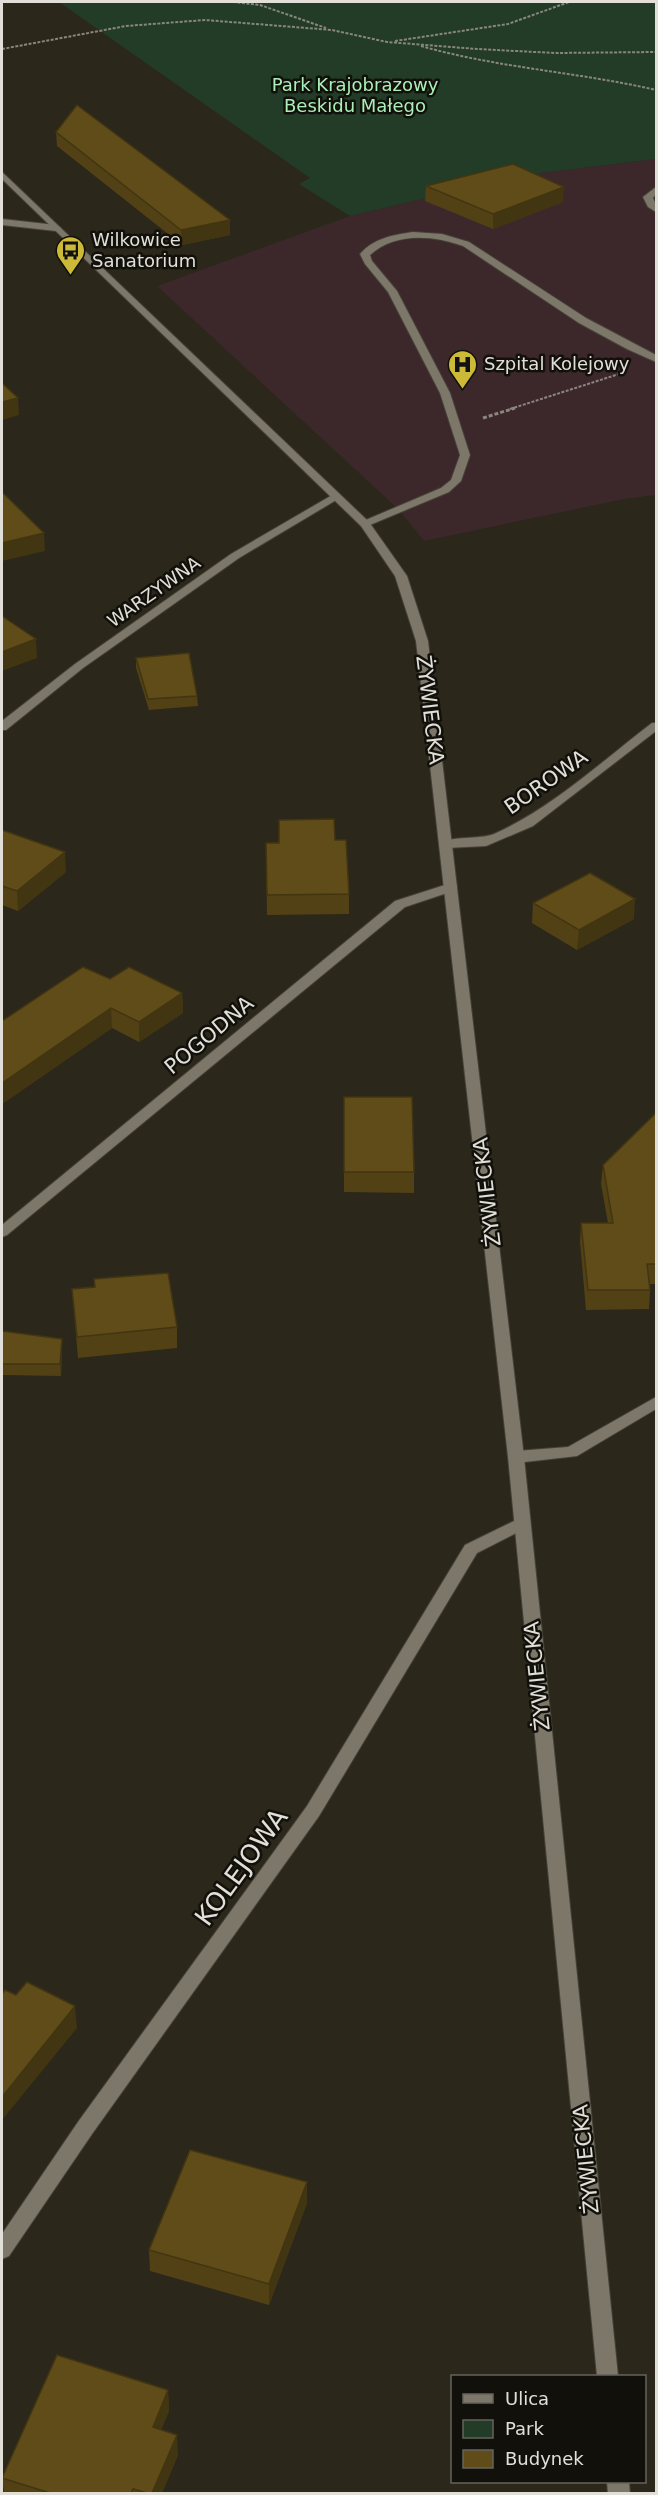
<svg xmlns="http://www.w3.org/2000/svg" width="658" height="2495" font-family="'DejaVu Sans',sans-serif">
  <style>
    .medical { fill: #3c282b }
    .green { fill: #233c28 }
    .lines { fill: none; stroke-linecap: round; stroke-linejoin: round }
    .service-casing { stroke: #454238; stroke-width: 2 }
    .minor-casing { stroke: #454238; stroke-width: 2 }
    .secondary-casing { stroke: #454238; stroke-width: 2 }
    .path-far1 { stroke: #89867d; stroke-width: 2; stroke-dasharray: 3 1.5; stroke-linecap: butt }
    .path { stroke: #89867d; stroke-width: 3; stroke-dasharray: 4 2; stroke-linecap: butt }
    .service { fill: #7d776a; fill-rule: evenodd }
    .minor { fill: #7d776a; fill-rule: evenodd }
    .secondary { fill: #7d776a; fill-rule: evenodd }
    .wall { fill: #524115 }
    .shaded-wall { fill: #423511 }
    .building { fill: #5f4c18; stroke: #423511; stroke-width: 1.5 }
    .labels { text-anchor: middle; stroke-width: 5; stroke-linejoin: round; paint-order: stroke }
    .far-park-label { font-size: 18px; fill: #a9efb7; stroke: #12100b }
    .far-poi-label { font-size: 18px; fill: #e2dfd8; stroke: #12100b; text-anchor: start }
    .far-street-label { font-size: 18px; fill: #e2dfd8; stroke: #12100b }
    .street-label { font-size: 21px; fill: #e2dfd8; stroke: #12100b }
    .near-street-label { font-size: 26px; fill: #e2dfd8; stroke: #12100b }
  </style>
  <rect width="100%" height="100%" fill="#2b271b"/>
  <polygon class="medical" points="656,159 656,495 624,499 424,541 398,509 157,286 350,216 523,175"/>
  <polygon class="green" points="59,2 656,2 656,159 523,175 350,216 299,184 310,178"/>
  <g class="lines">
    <defs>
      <g id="service">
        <polygon points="656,187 656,194 653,198 656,205 656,212 648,207 643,197"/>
        <polygon points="2,219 56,225 61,228 56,231 2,225"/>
        <path d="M413,232L442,234L469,242L586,318L656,355V362L627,349L579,323L463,246C433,235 395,232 370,255L372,261L397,291L450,393L470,455L461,481L449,492L365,527L360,524L361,522L441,488L451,480L460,455L440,393L388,292L365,264L360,254C374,238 393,235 413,232Z"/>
        <polygon points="334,494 339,497 338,499 239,558 83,668 6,730 2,730 2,721 75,664 231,554"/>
        <path d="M652,723H656V731L533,826L486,846L447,848L441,844C450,835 479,840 494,834C552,808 601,762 652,723Z"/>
      </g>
      <g id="minor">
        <polygon points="451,883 456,884 457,887 456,890 405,907 7,1235 2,1237 2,1225 395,901"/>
        <polygon points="656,1397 656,1409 577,1456 516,1463 510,1461 508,1457 510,1453 516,1451 568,1447"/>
        <polygon points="522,1517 528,1519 530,1523 528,1527 477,1553 319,1816 92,2134 9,2256 2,2259 2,2234 78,2122 307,1806 465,1545"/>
      </g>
      <g id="secondary">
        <polygon points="2,172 369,522 407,576 428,641 524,1457 618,2376 597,2376 508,1457 416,641 395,576 361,526 2,179"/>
        <polygon points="607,2482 629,2482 630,2494 608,2494"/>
      </g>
    </defs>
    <use href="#service" class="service-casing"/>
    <use href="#minor" class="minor-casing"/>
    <use href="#secondary" class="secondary-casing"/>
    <g class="path-far1">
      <polyline points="233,2 260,5 326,28"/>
      <polyline points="395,41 508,24 569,2"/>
      <path d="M421,46C498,68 578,72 656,90"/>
      <polyline points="2,49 126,26 205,20 332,30 387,42 477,49 555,53 656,52"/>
      <polyline points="510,409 619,374"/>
    </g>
    <polyline class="path" points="483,418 515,408"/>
    <use href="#service" class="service"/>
    <use href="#minor" class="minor"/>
    <use href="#secondary" class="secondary"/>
  </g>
  <g class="wall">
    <polygon points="56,132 230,235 182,245 57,146"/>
    <polygon points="426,186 563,202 493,229 425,201"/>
    <polygon points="136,658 197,696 198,706 149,710 136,668"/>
    <polygon points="2,830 66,872 18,911 2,905"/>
    <polygon points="335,840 349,894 349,914 267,915 266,843"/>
    <polygon points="533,903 634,919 577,950 532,923"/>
    <polygon points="110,979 182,993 183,1013 139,1042 112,1028 2,1104 2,1021"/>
    <polygon points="344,1097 414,1172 414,1193 344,1192"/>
    <polygon points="657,1112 657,1284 650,1284 650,1290 649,1309 586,1310 580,1242 581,1223 608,1223 601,1184 603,1165"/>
    <polygon points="94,1279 177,1327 177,1348 78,1358 72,1289 94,1287"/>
    <polygon points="2,1331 62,1339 62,1351 61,1376 2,1375"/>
    <polygon points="307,2203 269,2305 150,2271 149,2250"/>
    <polygon points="168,2390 169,2411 161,2430 178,2455 162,2493 4,2493 2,2478"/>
  </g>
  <g class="shaded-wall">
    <polygon points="564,187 563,202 493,229 493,214"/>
    <polygon points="230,220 230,235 182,245 181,230"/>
    <polygon points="18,398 19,415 2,420 2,402"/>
    <polygon points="44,533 45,551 2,561 2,543"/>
    <polygon points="36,639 37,658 2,671 2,652"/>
    <polygon points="65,852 66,872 18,911 17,891"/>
    <polygon points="635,899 634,919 577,950 579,930"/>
    <polygon points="182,993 183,1013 139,1042 139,1022"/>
    <polygon points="111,1008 112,1028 2,1104 2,1083"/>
    <polygon points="62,1339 62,1351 61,1376 60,1364"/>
    <polygon points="75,2006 77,2028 2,2120 2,2097"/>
    <polygon points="307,2182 307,2203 269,2305 269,2284"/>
    <polygon points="168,2390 169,2411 154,2447 153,2427"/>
    <polygon points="177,2435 178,2455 162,2493 152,2493"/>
  </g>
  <g class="building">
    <polygon points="77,105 230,220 181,230 56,132"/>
    <polygon points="513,164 564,187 493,214 426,186"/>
    <polygon points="2,383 18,398 2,402"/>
    <polygon points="3,493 44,533 2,543 2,494"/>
    <polygon points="2,616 36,639 2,652"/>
    <polygon points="189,653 197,696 148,699 136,658"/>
    <polygon points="334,819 335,840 346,840 349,894 267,895 266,843 279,843 279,820"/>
    <polygon points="2,830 65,852 17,891 2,886"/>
    <polygon points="590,873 635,899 579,930 533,903"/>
    <polygon points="83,967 110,979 129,967 182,993 139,1022 111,1008 2,1083 2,1021"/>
    <polygon points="344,1097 412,1097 414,1172 344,1172"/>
    <polygon points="657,1112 657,1264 647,1264 650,1290 588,1290 581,1223 613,1223 603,1165"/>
    <polygon points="168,1273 177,1327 77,1337 72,1289 95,1287 94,1279"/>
    <polygon points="2,1331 62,1339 60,1364 2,1364"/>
    <polygon points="27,1982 75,2006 2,2097 2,1994 5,1990 16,1995"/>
    <polygon points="190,2150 307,2182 269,2284 149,2250"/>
    <polygon points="57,2355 168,2390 153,2427 177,2435 152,2493 147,2493 133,2489 131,2493 50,2493 2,2478"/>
  </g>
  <defs>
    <symbol id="bus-pin" viewBox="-11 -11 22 30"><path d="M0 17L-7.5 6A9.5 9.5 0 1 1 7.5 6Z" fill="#cdb938" stroke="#12100b"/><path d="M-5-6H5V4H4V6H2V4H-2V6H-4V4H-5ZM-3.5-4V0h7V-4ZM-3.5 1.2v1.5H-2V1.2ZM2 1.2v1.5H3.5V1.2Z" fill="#111"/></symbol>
    <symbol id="hospital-pin" viewBox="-11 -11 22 30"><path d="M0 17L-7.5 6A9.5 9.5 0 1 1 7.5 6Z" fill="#cdb938" stroke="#12100b"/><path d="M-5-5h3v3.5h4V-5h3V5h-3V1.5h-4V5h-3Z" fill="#111"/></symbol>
  </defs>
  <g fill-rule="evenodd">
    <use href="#bus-pin" x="54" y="234" width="33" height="45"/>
    <use href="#hospital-pin" x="446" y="348" width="33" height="45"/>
  </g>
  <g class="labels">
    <g class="far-park-label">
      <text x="355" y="91">Park Krajobrazowy<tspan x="355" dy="21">Beskidu Małego</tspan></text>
    </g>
    <g class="far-poi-label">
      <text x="92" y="246">Wilkowice<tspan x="92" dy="21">Sanatorium</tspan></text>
      <text x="484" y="370">Szpital Kolejowy</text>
    </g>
    <g class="far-street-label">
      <text transform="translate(154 592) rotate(-35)" y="6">WARZYWNA</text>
    </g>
    <g class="street-label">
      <text transform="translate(430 710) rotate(83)" y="7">ŻYWIECKA</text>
      <text transform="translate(546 782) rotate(-35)" y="7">BOROWA</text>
      <text transform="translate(209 1035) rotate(-40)" y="7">POGODNA</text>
      <text transform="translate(487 1192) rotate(-97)" y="7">ŻYWIECKA</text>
      <text transform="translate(537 1676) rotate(-96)" y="7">ŻYWIECKA</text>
      <text transform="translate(586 2159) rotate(-96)" y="7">ŻYWIECKA</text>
    </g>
    <g class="near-street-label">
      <text transform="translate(241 1867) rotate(-54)" y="9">KOLEJOWA</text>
    </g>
  </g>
  <rect width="658" height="2495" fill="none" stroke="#e2dfd8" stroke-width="6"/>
  <rect x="451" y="2375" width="195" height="108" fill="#12100b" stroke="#65635d" stroke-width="1.5"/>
  <rect x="463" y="2394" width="30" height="9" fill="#7d776a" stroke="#65635d" stroke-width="1.5"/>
  <text x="505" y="2405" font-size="18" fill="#e2dfd8">Ulica</text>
  <rect x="463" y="2420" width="30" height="18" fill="#233c28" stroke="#65635d" stroke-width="1.5"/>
  <text x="505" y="2435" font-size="18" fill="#e2dfd8">Park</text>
  <rect x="463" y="2450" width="30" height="18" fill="#5f4c18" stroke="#65635d" stroke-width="1.5"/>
  <text x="505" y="2465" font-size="18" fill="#e2dfd8">Budynek</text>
</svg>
